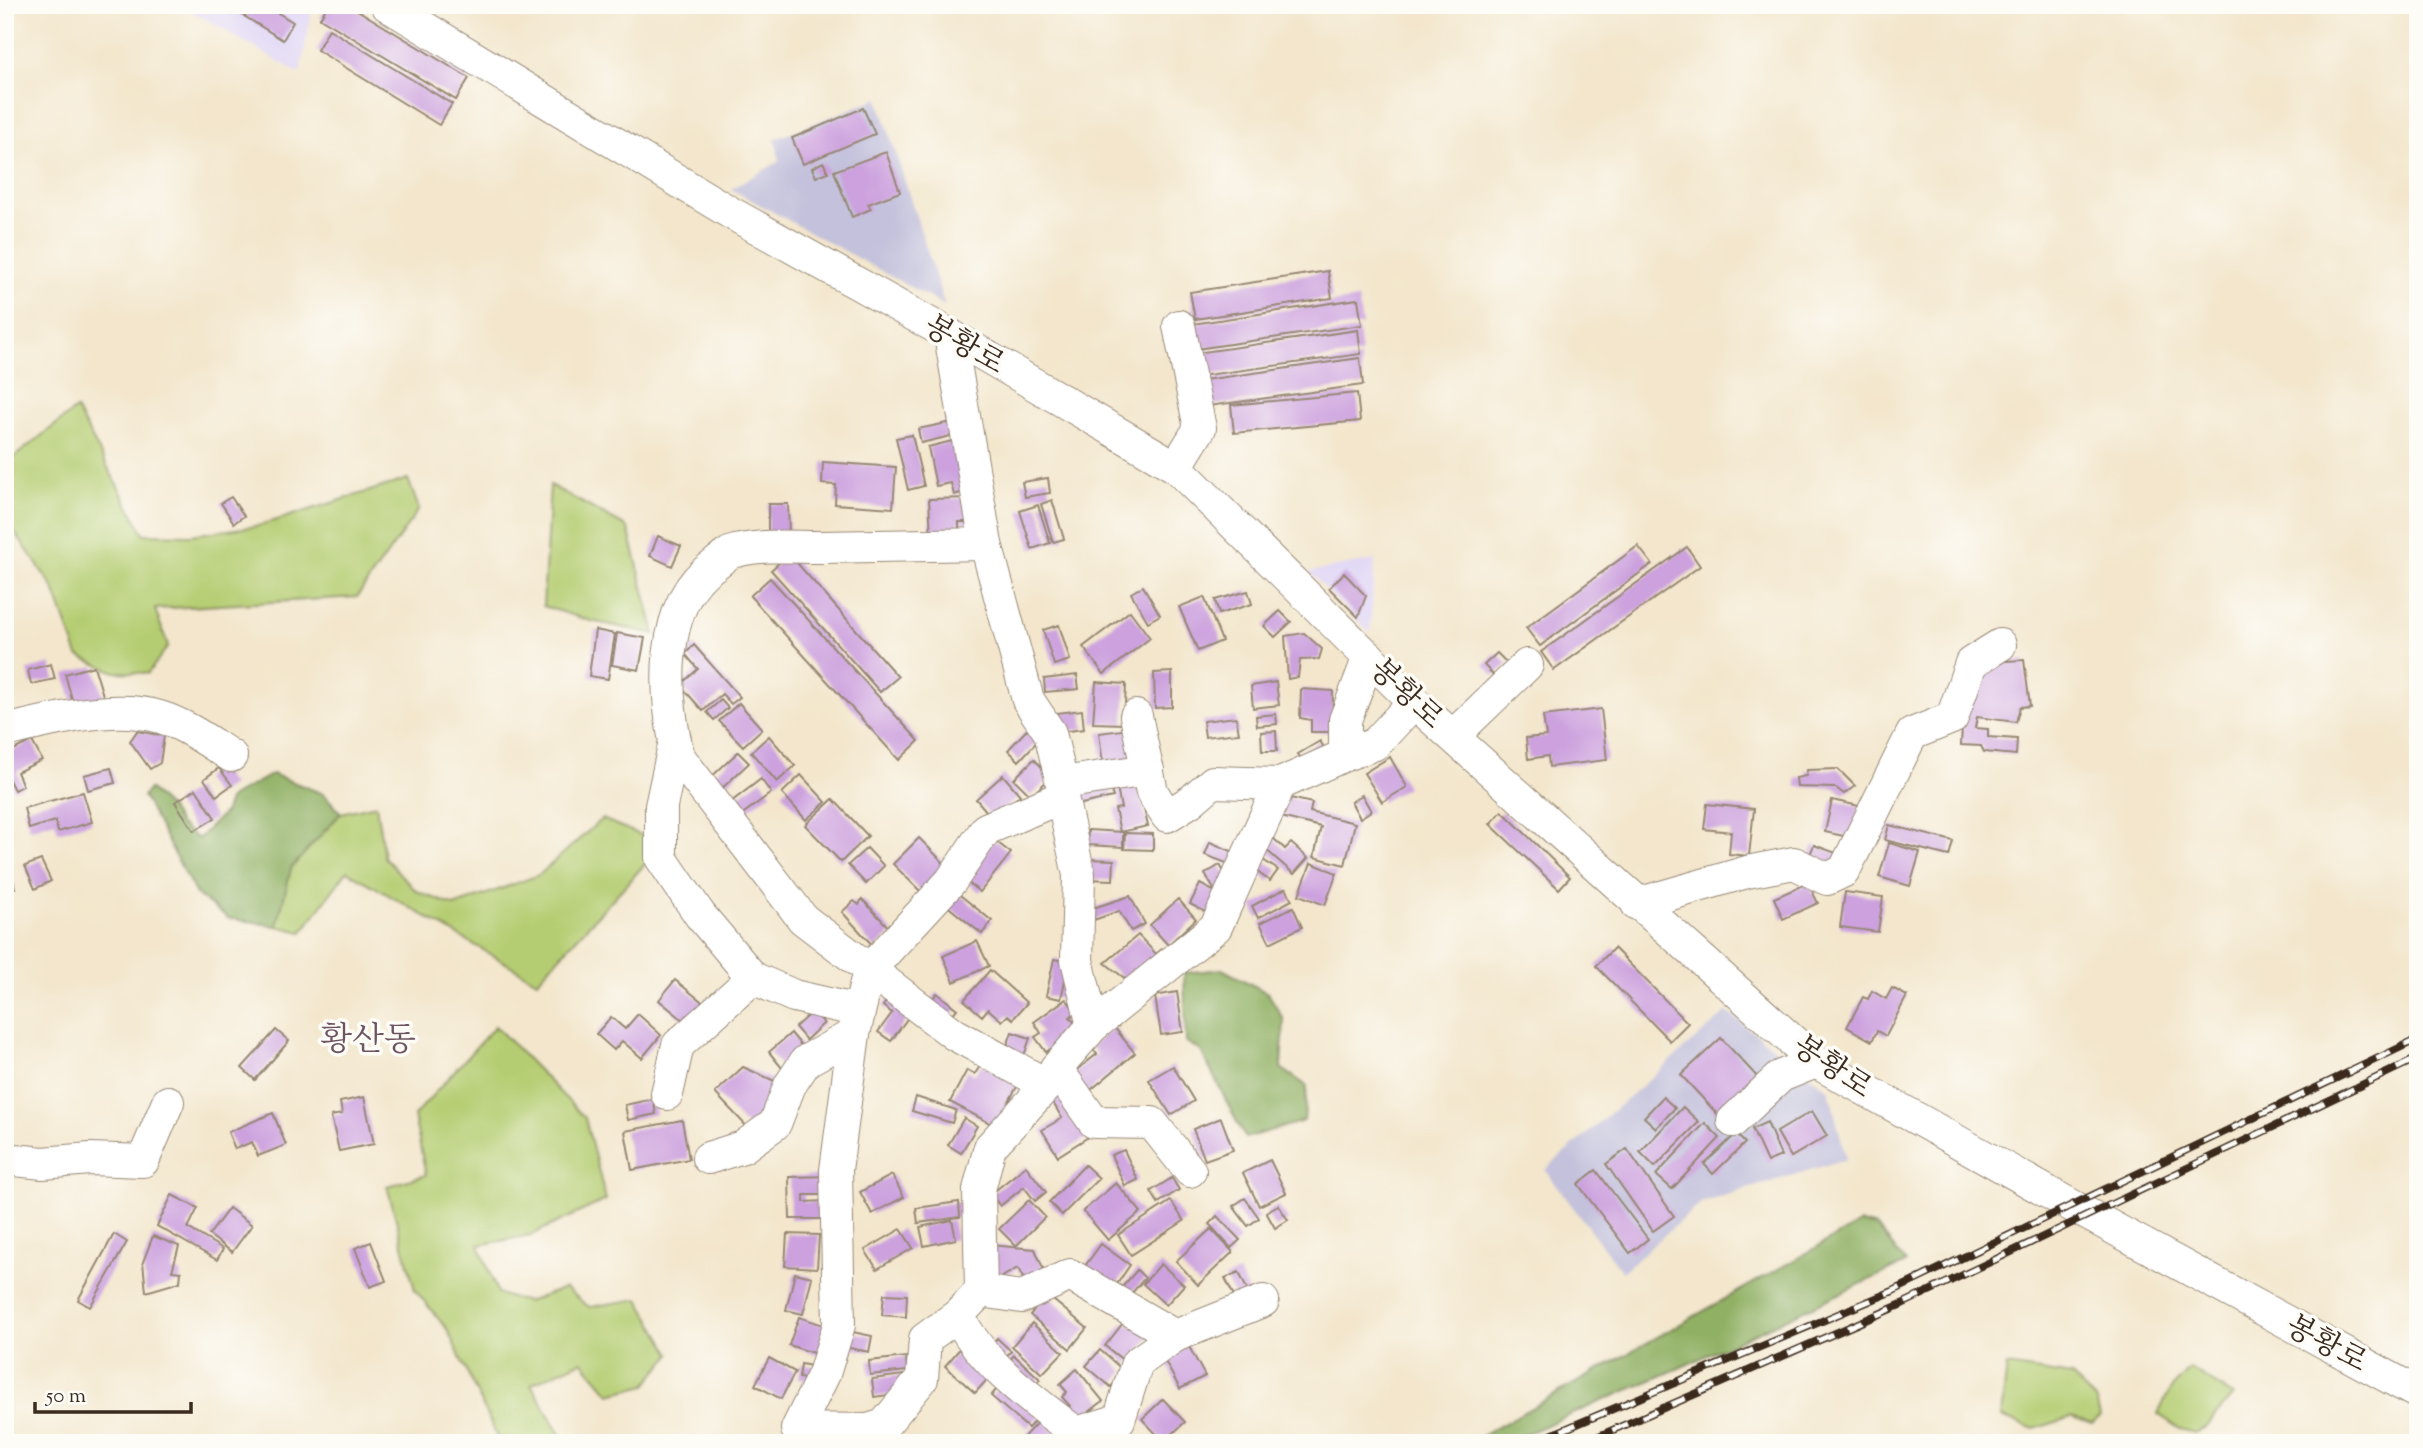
<svg xmlns="http://www.w3.org/2000/svg" width="2423" height="1448" font-family="'Sorts Mill Goudy','Noto Serif KR',serif">
  <style>
    .built { fill: #dfd5f5 }
    .industrial { fill: #c3c1db }
    .green { fill: #b5cd72; stroke: #787c48; stroke-width: 2 }
    .forest { fill: #90b064; stroke: #666d41; stroke-width: 2 }
    .building { fill: #cca1de }
    .lines { fill: none; stroke-linecap: round; stroke-linejoin: round }
    .minor-casing { stroke: #978875; stroke-width: 34 }
    .minor { stroke: #fff; stroke-width: 32 }
    .rail-casing { stroke: #3b2a1e; stroke-width: 8 }
    .rail { stroke: #fdfcf7; stroke-width: 5; stroke-dasharray: 16; stroke-linecap: butt }
    .labels { text-anchor: middle; stroke-width: 7; stroke-linejoin: round; paint-order: stroke }
    .street-label { font-size: 30px; fill: #3b2a1e; stroke: #fdfcf7 }
    .quarter-label { font-size: 33px; fill: #6e5461; stroke: #fdfcf7 }
  </style>
  <rect width="100%" height="100%" fill="#fdfcf7"/>
  <filter id="ink" filterUnits="userSpaceOnUse"><feTurbulence type="fractalNoise" baseFrequency=".0143" numOctaves="2"/><feDisplacementMap in="SourceGraphic" scale="14" xChannelSelector="R" yChannelSelector="G"/><feConvolveMatrix kernelMatrix="1 2 1 2 8 2 1 2 1" color-interpolation-filters="sRGB"/></filter>
  <filter id="wash" filterUnits="userSpaceOnUse"><feTurbulence type="fractalNoise" baseFrequency=".00686" numOctaves="4" result="noise"/><feDisplacementMap in="SourceGraphic" scale="28" xChannelSelector="R" yChannelSelector="G"/><feGaussianBlur stdDeviation="1.57" result="paint"/><feColorMatrix in="noise" values="0 0 0 0 0 0 0 0 0 0 0 0 0 0 0 0 0 1.4 0 .05"/><feComposite in="paint" operator="in"/></filter>
  <g filter="url(#wash)">
    <rect width="100%" height="100%" fill="#f3e6cc"/>
    <g class="built">
      <polygon points="181,5 313,5 300,74"/>
      <polygon points="1375,560 1370,633 1309,572"/>
    </g>
    <g class="industrial">
      <polygon points="878,98 945,306 731,189 780,161 775,139"/>
      <polygon points="1727,1012 1829,1090 1846,1159 1701,1203 1622,1272 1545,1170"/>
    </g>
    <g class="green">
      <polygon points="76,409 144,534 190,535 258,526 408,479 419,509 357,597 155,609 168,646 148,673 115,672 78,656 54,589 5,518 5,464"/>
      <polygon points="550,485 628,528 655,634 591,621 543,606"/>
      <polygon points="376,805 384,857 416,891 454,906 539,875 602,819 648,838 645,864 537,981 347,871 302,932 277,926 291,868 341,813"/>
      <polygon points="495,1026 585,1118 606,1200 531,1235 479,1245 498,1294 527,1302 565,1288 589,1307 639,1299 671,1354 646,1385 610,1394 582,1361 531,1384 565,1443 500,1443 447,1329 415,1290 387,1186 426,1175 414,1116"/>
      <polygon points="2007,1366 2072,1376 2096,1401 2100,1416 2092,1424 2072,1417 2034,1429 2001,1417"/>
      <polygon points="2190,1369 2233,1395 2207,1426 2195,1433 2180,1429 2158,1414 2170,1390"/>
    </g>
    <g class="forest">
      <polygon points="272,774 324,794 341,813 291,868 277,926 228,918 196,894 143,796 149,789 170,809 179,824 198,839 224,813 230,798"/>
      <polygon points="1222,969 1268,993 1284,1020 1281,1068 1307,1086 1304,1121 1245,1138 1201,1051 1186,1042 1184,973"/>
      <polygon points="1860,1223 1877,1227 1906,1263 1677,1369 1504,1443 1469,1443"/>
    </g>
    <g id="blocks">
      <g class="building">
        <polygon points="226,5 274,5 281,9 278,13 293,22 283,40"/>
        <polygon points="328,5 349,5 469,78 456,100 320,18"/>
        <polygon points="329,29 452,104 439,125 317,50"/>
        <polygon points="863,108 875,134 803,164 792,138"/>
        <polygon points="886,152 900,192 868,204 871,209 852,217 834,171"/>
        <polygon points="823,162 828,172 816,177 812,168"/>
        <polygon points="1328,271 1332,298 1195,319 1190,292"/>
        <polygon points="1358,299 1362,325 1196,349 1192,324"/>
        <polygon points="1358,330 1361,354 1200,376 1196,353"/>
        <polygon points="1360,358 1363,385 1201,407 1197,381"/>
        <polygon points="1357,393 1360,421 1234,433 1231,405"/>
        <polygon points="952,422 955,435 921,443 918,429"/>
        <polygon points="912,435 924,486 908,490 896,438"/>
        <polygon points="956,440 967,491 954,495 951,483 936,486 928,447"/>
        <polygon points="823,462 896,467 893,508 835,504 836,485 822,484"/>
        <polygon points="1048,478 1050,493 1025,497 1022,482"/>
        <polygon points="231,497 244,516 234,523 221,503"/>
        <polygon points="970,498 971,522 959,522 959,536 931,537 929,499"/>
        <polygon points="1052,500 1064,539 1053,542 1041,504"/>
        <polygon points="768,504 788,504 789,536 768,536"/>
        <polygon points="1038,505 1050,543 1032,549 1020,511"/>
        <polygon points="658,536 681,546 672,566 650,556"/>
        <polygon points="1638,546 1652,564 1540,646 1526,628"/>
        <polygon points="1687,547 1700,566 1554,670 1541,652"/>
        <polygon points="789,554 898,677 880,692 771,570"/>
        <polygon points="1344,573 1366,596 1358,617 1329,588"/>
        <polygon points="770,578 919,741 899,760 750,596"/>
        <polygon points="1143,586 1160,615 1148,622 1131,593"/>
        <polygon points="1248,591 1252,604 1219,614 1215,600"/>
        <polygon points="1204,597 1222,641 1198,651 1179,607"/>
        <polygon points="1130,611 1150,638 1104,674 1083,647"/>
        <polygon points="1280,611 1291,622 1275,637 1264,626"/>
        <polygon points="1059,625 1070,660 1054,665 1043,630"/>
        <polygon points="595,630 615,634 608,679 589,676"/>
        <polygon points="617,633 645,638 639,670 612,665"/>
        <polygon points="1304,633 1322,649 1319,659 1300,660 1298,677 1288,679 1285,636"/>
        <polygon points="694,645 740,697 731,704 722,694 703,711 680,685 698,669 685,654"/>
        <polygon points="1497,653 1508,664 1494,676 1484,665"/>
        <polygon points="2024,660 2030,706 2020,707 2016,722 1977,717 1975,728 1988,729 1988,737 2017,739 2016,755 1984,752 1981,746 1961,745 1962,728 1987,662"/>
        <polygon points="51,664 55,679 31,684 28,670"/>
        <polygon points="94,666 106,705 76,714 65,674"/>
        <polygon points="1172,672 1172,707 1155,708 1154,673"/>
        <polygon points="1077,675 1079,689 1045,692 1044,679"/>
        <polygon points="1096,682 1126,684 1124,724 1093,723"/>
        <polygon points="1276,682 1279,705 1253,708 1251,686"/>
        <polygon points="1301,689 1333,691 1332,732 1311,732 1311,720 1300,718"/>
        <polygon points="721,700 728,708 714,720 707,712"/>
        <polygon points="739,703 762,729 743,746 719,721"/>
        <polygon points="1601,709 1607,760 1549,767 1548,756 1528,759 1526,738 1546,736 1543,716"/>
        <polygon points="1082,710 1084,729 1059,732 1056,713"/>
        <polygon points="1276,714 1277,724 1257,726 1256,716"/>
        <polygon points="1236,717 1239,733 1205,737 1203,721"/>
        <polygon points="1033,723 1044,734 1019,761 1008,750"/>
        <polygon points="1129,729 1135,768 1104,772 1099,733"/>
        <polygon points="137,731 164,736 160,763 150,769 130,741"/>
        <polygon points="1276,731 1277,751 1262,751 1261,732"/>
        <polygon points="769,736 795,766 777,782 751,752"/>
        <polygon points="32,741 42,760 17,772 23,786 14,790 5,772 5,754"/>
        <polygon points="1320,741 1328,754 1305,766 1298,754"/>
        <polygon points="738,752 749,763 718,792 707,781"/>
        <polygon points="1390,757 1407,787 1382,802 1364,773"/>
        <polygon points="1034,759 1051,777 1031,796 1014,779"/>
        <polygon points="111,768 115,783 88,790 84,775"/>
        <polygon points="219,768 232,785 216,796 204,779"/>
        <polygon points="1838,769 1855,786 1844,794 1836,788 1797,787 1796,778 1806,776 1807,770"/>
        <polygon points="801,775 826,802 806,820 782,793"/>
        <polygon points="1003,775 1020,795 993,819 976,799"/>
        <polygon points="761,779 771,793 741,815 731,802"/>
        <polygon points="1109,782 1113,797 1077,805 1074,790"/>
        <polygon points="1138,784 1148,826 1120,832 1115,809 1121,808 1117,788"/>
        <polygon points="196,789 215,818 194,831 175,802"/>
        <polygon points="83,792 92,822 58,832 55,821 29,829 24,808"/>
        <polygon points="1362,795 1371,811 1360,818 1351,802"/>
        <polygon points="1282,796 1312,803 1310,812 1355,823 1345,865 1314,857 1321,827 1277,816"/>
        <polygon points="833,799 868,836 841,862 805,825"/>
        <polygon points="1832,800 1859,806 1853,838 1825,832"/>
        <polygon points="1707,804 1754,809 1749,856 1729,854 1731,832 1704,829"/>
        <polygon points="1502,811 1570,877 1559,889 1490,824"/>
        <polygon points="1889,825 1953,841 1949,856 1885,840"/>
        <polygon points="1088,830 1123,832 1123,847 1087,845"/>
        <polygon points="1125,833 1153,834 1153,850 1124,849"/>
        <polygon points="919,838 952,871 926,897 893,864"/>
        <polygon points="1273,838 1285,849 1291,843 1308,858 1294,874 1264,848"/>
        <polygon points="994,840 1011,853 980,892 963,879"/>
        <polygon points="1210,842 1241,855 1237,867 1205,855"/>
        <polygon points="1889,843 1920,852 1910,886 1879,877"/>
        <polygon points="1814,845 1839,854 1834,868 1808,859"/>
        <polygon points="867,848 884,866 866,884 848,865"/>
        <polygon points="5,854 15,888 5,890"/>
        <polygon points="1260,858 1278,870 1270,881 1253,869"/>
        <polygon points="1086,859 1114,860 1113,880 1085,879"/>
        <polygon points="41,860 51,881 35,889 25,866"/>
        <polygon points="1311,863 1337,873 1325,905 1299,895"/>
        <polygon points="1220,865 1230,882 1215,891 1205,874"/>
        <polygon points="1808,883 1818,903 1783,919 1774,898"/>
        <polygon points="1200,884 1221,895 1211,915 1190,904"/>
        <polygon points="1286,888 1292,900 1258,918 1252,906"/>
        <polygon points="955,891 992,921 982,934 945,904"/>
        <polygon points="1845,892 1883,897 1878,932 1840,927"/>
        <polygon points="1130,896 1145,924 1131,931 1119,911 1094,920 1090,909"/>
        <polygon points="862,899 893,932 875,948 842,912 854,901 859,905"/>
        <polygon points="1178,899 1196,919 1168,945 1150,925"/>
        <polygon points="1293,907 1302,927 1270,943 1260,923"/>
        <polygon points="1138,935 1156,954 1162,949 1169,955 1132,984 1105,963"/>
        <polygon points="977,941 989,966 954,982 943,956"/>
        <polygon points="1614,948 1688,1023 1670,1041 1596,966"/>
        <polygon points="1054,959 1069,962 1061,999 1046,996"/>
        <polygon points="990,970 1027,1003 1013,1019 1008,1015 1002,1021 988,1009 982,1016 964,1000"/>
        <polygon points="675,980 706,1005 689,1025 659,1000"/>
        <polygon points="1892,988 1907,996 1886,1036 1877,1031 1872,1041 1847,1027 1863,997 1868,999 1872,991 1886,999"/>
        <polygon points="1177,992 1183,1032 1161,1035 1155,996"/>
        <polygon points="937,993 957,1009 947,1021 927,1006"/>
        <polygon points="890,996 912,1012 891,1041 878,1032 892,1013 883,1006"/>
        <polygon points="1066,999 1076,1012 1070,1017 1079,1029 1046,1052 1035,1037 1041,1033 1034,1022"/>
        <polygon points="813,1011 824,1023 806,1040 795,1027"/>
        <polygon points="638,1014 661,1035 642,1058 622,1041 614,1050 596,1034 611,1017 625,1029"/>
        <polygon points="1114,1027 1135,1053 1087,1093 1072,1074 1097,1054 1091,1047"/>
        <polygon points="276,1030 289,1041 255,1080 242,1068"/>
        <polygon points="1012,1032 1030,1038 1022,1062 1004,1055"/>
        <polygon points="791,1033 804,1049 782,1068 769,1052"/>
        <polygon points="1721,1038 1761,1081 1721,1118 1681,1075"/>
        <polygon points="981,1064 1018,1085 995,1126 950,1102 967,1070 975,1074"/>
        <polygon points="1173,1066 1194,1101 1171,1115 1149,1080"/>
        <polygon points="743,1067 786,1086 751,1131 715,1093"/>
        <polygon points="1067,1092 1093,1134 1058,1156 1042,1130 1062,1118 1052,1101"/>
        <polygon points="364,1097 374,1144 339,1151 331,1116 342,1114 340,1102"/>
        <polygon points="916,1097 956,1110 952,1123 912,1111"/>
        <polygon points="1663,1097 1675,1108 1656,1128 1644,1117"/>
        <polygon points="653,1099 656,1114 628,1120 625,1105"/>
        <polygon points="1683,1107 1699,1122 1655,1167 1640,1152"/>
        <polygon points="1812,1111 1827,1136 1791,1157 1777,1132"/>
        <polygon points="273,1113 286,1145 258,1156 252,1142 235,1149 228,1132"/>
        <polygon points="964,1118 977,1126 961,1153 948,1145"/>
        <polygon points="1221,1118 1233,1150 1205,1160 1193,1129"/>
        <polygon points="682,1120 689,1159 632,1170 625,1131"/>
        <polygon points="1767,1122 1781,1156 1767,1162 1752,1129"/>
        <polygon points="1705,1123 1720,1138 1672,1189 1656,1175"/>
        <polygon points="1736,1134 1745,1143 1713,1174 1704,1164"/>
        <polygon points="1627,1149 1674,1216 1653,1231 1606,1164"/>
        <polygon points="1124,1150 1138,1180 1125,1186 1111,1155"/>
        <polygon points="1270,1160 1286,1193 1259,1206 1243,1173"/>
        <polygon points="1085,1165 1099,1178 1062,1215 1049,1202"/>
        <polygon points="1026,1166 1046,1192 1035,1201 1024,1187 1000,1206 991,1194"/>
        <polygon points="1596,1170 1648,1239 1630,1253 1578,1184"/>
        <polygon points="892,1175 904,1197 872,1214 860,1192"/>
        <polygon points="831,1176 831,1195 804,1195 804,1202 825,1201 825,1219 790,1219 789,1177"/>
        <polygon points="1172,1178 1179,1190 1158,1203 1151,1191"/>
        <polygon points="1116,1183 1141,1212 1108,1240 1083,1211"/>
        <polygon points="172,1195 198,1208 188,1228 223,1249 217,1260 157,1226"/>
        <polygon points="1245,1198 1259,1218 1248,1226 1233,1206"/>
        <polygon points="1029,1200 1045,1217 1016,1246 999,1229"/>
        <polygon points="1171,1201 1184,1221 1131,1255 1118,1235"/>
        <polygon points="959,1202 960,1217 918,1223 916,1208"/>
        <polygon points="1278,1205 1288,1220 1275,1228 1266,1212"/>
        <polygon points="229,1208 252,1225 232,1252 209,1235"/>
        <polygon points="1217,1216 1240,1240 1231,1248 1209,1224"/>
        <polygon points="952,1220 956,1239 924,1246 920,1227"/>
        <polygon points="901,1229 913,1248 877,1269 865,1250"/>
        <polygon points="1211,1229 1233,1252 1198,1285 1176,1261"/>
        <polygon points="114,1234 127,1242 90,1307 78,1300"/>
        <polygon points="787,1234 819,1235 817,1268 785,1266"/>
        <polygon points="153,1236 179,1246 172,1271 181,1272 180,1282 146,1292 143,1262"/>
        <polygon points="371,1242 386,1281 370,1287 355,1248"/>
        <polygon points="1101,1244 1130,1265 1115,1287 1085,1266"/>
        <polygon points="990,1245 1035,1249 1048,1280 1028,1288 1018,1268 995,1281"/>
        <polygon points="1161,1264 1184,1285 1166,1305 1143,1284"/>
        <polygon points="1137,1270 1145,1278 1124,1302 1116,1294"/>
        <polygon points="1239,1272 1250,1296 1237,1302 1225,1278"/>
        <polygon points="795,1273 812,1277 803,1314 786,1310"/>
        <polygon points="884,1294 907,1295 906,1317 882,1315"/>
        <polygon points="1047,1295 1087,1328 1070,1349 1030,1315"/>
        <polygon points="799,1317 829,1327 819,1355 789,1345"/>
        <polygon points="1032,1323 1063,1352 1042,1374 1012,1346"/>
        <polygon points="1123,1323 1153,1333 1128,1364 1105,1346"/>
        <polygon points="843,1330 872,1336 869,1352 840,1346"/>
        <polygon points="997,1338 1011,1351 1001,1362 987,1349"/>
        <polygon points="1187,1343 1205,1376 1180,1389 1162,1356"/>
        <polygon points="963,1345 993,1373 975,1393 945,1366"/>
        <polygon points="1100,1350 1124,1371 1111,1387 1086,1366"/>
        <polygon points="1014,1355 1040,1379 1030,1389 1005,1366"/>
        <polygon points="906,1357 907,1371 870,1375 869,1361"/>
        <polygon points="769,1358 795,1372 781,1399 755,1385"/>
        <polygon points="801,1364 817,1367 815,1381 799,1378"/>
        <polygon points="1077,1369 1103,1401 1075,1423 1067,1412 1070,1406 1062,1397 1067,1392 1060,1384"/>
        <polygon points="903,1375 905,1393 874,1397 872,1379"/>
        <polygon points="1002,1383 1039,1416 1028,1428 991,1396"/>
        <polygon points="1163,1399 1185,1422 1164,1442 1142,1419"/>
        <polygon points="1043,1416 1062,1443 1018,1443"/>
      </g>
    </g>
  </g>
  <g filter="url(#ink)">
    <use href="#blocks" fill-opacity="0" stroke="#978875" stroke-width="2"/>
    <g class="lines">
      <defs>
        <g id="minor">
          <polyline points="387,5 731,213 950,335 1176,467 1414,702 1816,1062 2067,1203 2418,1393"/>
          <polyline points="950,335 986,544 1028,700 1050,733 1062,783 1062,797 1079,875 1077,960 1093,1026"/>
          <polyline points="1176,467 1200,428 1179,326"/>
          <path d="M986,544C931,545 876,546 821,547C794,547 763,544 736,551C728,552 721,560 714,565C658,603 663,699 679,757L803,919L954,1034L1047,1085"/>
          <polyline points="1136,716 1152,792 1167,816 1191,801 1213,782 1280,784"/>
          <path d="M5,731C53,720 112,703 160,717C186,725 209,742 231,756"/>
          <polyline points="1453,736 1527,665"/>
          <polyline points="675,741 661,806 661,858 700,915 753,978"/>
          <polyline points="1345,755 1375,744 1414,702"/>
          <polyline points="1062,783 1148,770"/>
          <polyline points="1637,904 1747,872 1794,863 1827,879 1844,871 1912,734 1952,718 1971,663 2000,645"/>
          <polyline points="1056,1068 1094,1122 1152,1123 1190,1171"/>
          <polyline points="667,1094 678,1045 753,978 794,996 859,1011"/>
          <polyline points="1733,1121 1781,1076 1816,1062"/>
          <polyline points="708,1158 743,1147 775,1124 790,1085 806,1061 854,1034"/>
          <polyline points="5,1159 43,1163 90,1159 143,1161 168,1102"/>
          <polyline points="981,1291 1022,1297 1070,1275 1175,1336 1263,1301"/>
          <polyline points="958,1315 925,1339 922,1379 884,1425 868,1430 797,1429 824,1374 839,1325 836,1170 854,1034 869,970 951,881 986,829 1062,797"/>
          <polyline points="1076,1433 1119,1420 1137,1363 1175,1336"/>
          <path d="M1076,1443V1433C1033,1400 982,1365 958,1315L981,1291L979,1190L990,1147L1047,1085L1056,1068L1093,1026L1216,927L1280,784L1345,755V720L1369,657"/>
        </g>
      </defs>
      <use href="#minor" class="minor-casing"/>
      <use href="#minor" class="minor"/>
      <defs>
        <g id="rail">
          <polyline points="1532,1443 1893,1291 2418,1039"/>
          <polyline points="1583,1443 1902,1304 2418,1058"/>
        </g>
      </defs>
      <use href="#rail" class="rail-casing"/>
      <use href="#rail" class="rail"/>
    </g>
  </g>
  <g class="labels">
    <g class="street-label">
      <text transform="translate(965 344) rotate(30)" y="10">봉황로</text>
      <text transform="translate(1407 693) rotate(43)" y="10">봉황로</text>
      <text transform="translate(1833 1066) rotate(34)" y="10">봉황로</text>
      <text transform="translate(2327 1343) rotate(28)" y="10">봉황로</text>
    </g>
    <g class="quarter-label">
      <text x="368" y="1050">황산동</text>
    </g>
  </g>
  <rect width="2423" height="1448" fill="none" stroke="#fdfcf7" stroke-width="28"/>
  <path d="M35 1402v10h156v-10" fill="none" stroke="#3b2a1e" stroke-width="3.5"/>
  <text x="46" y="1402" font-size="21" fill="#3b2a1e" stroke="#fdfcf7" stroke-width="5" paint-order="stroke">50 m</text>
</svg>
